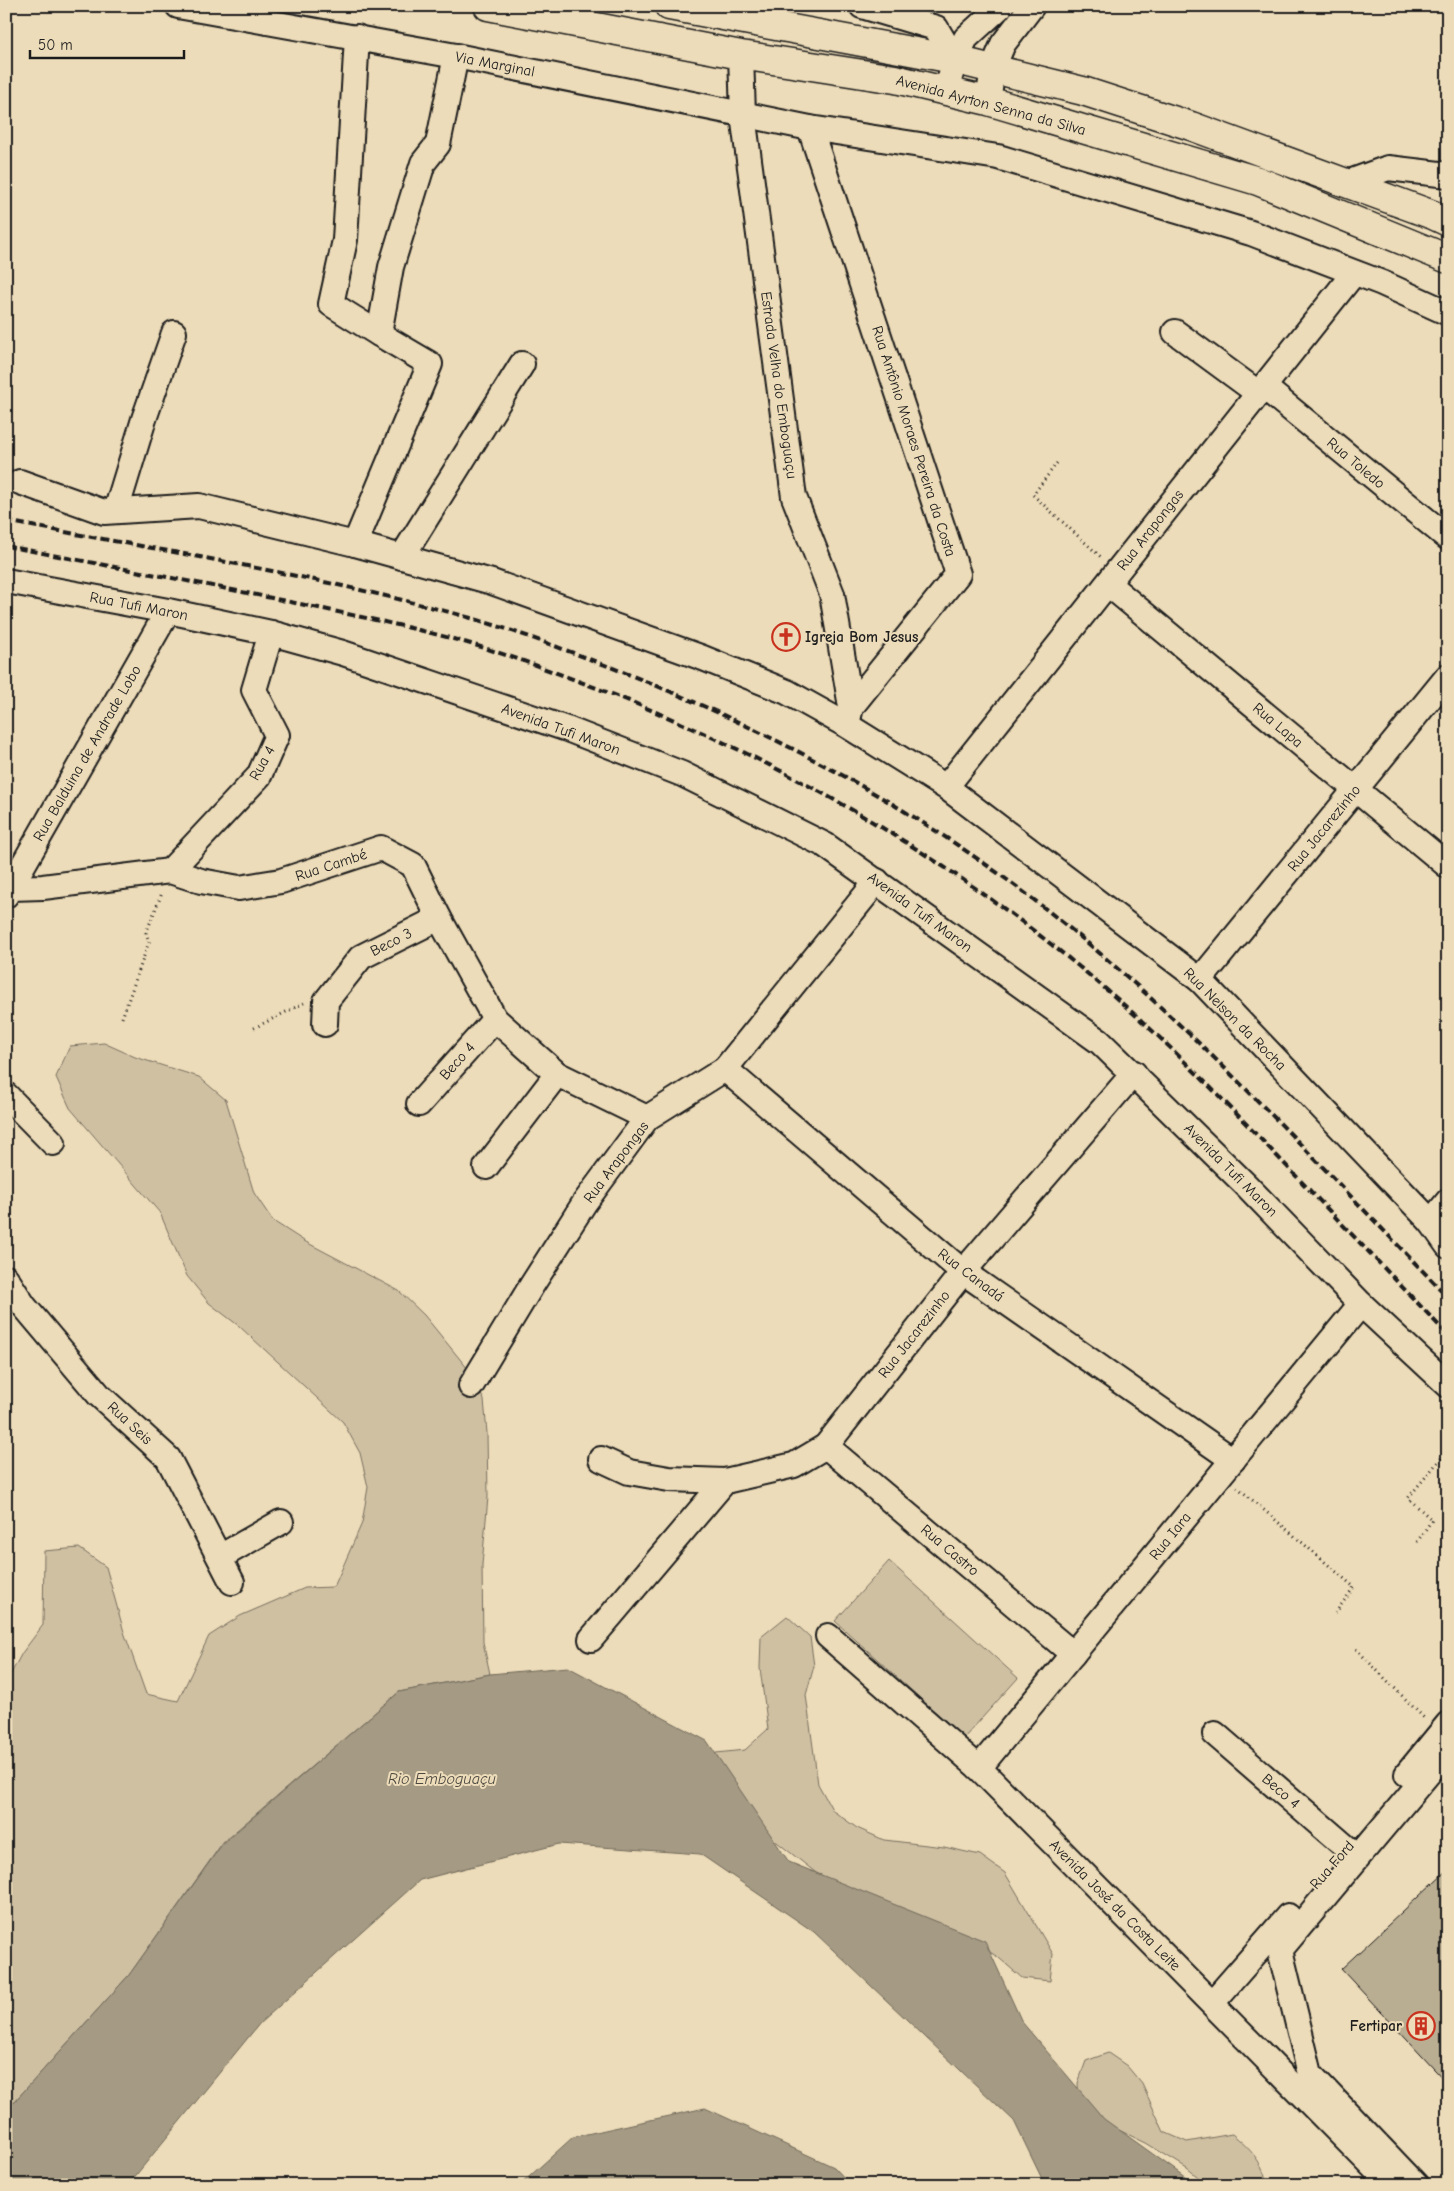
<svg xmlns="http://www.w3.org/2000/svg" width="1454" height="2191" font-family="'Comic Neue',sans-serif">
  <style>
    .green { fill: #cfc0a2; stroke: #766e5f }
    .water { fill: #a59a83; stroke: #6e685a }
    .building { fill: #b9ad92; stroke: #1c1c1c }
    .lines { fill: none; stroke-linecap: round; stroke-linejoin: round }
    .minor-casing { stroke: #1c1c1c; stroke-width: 28 }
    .highway-casing { stroke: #1c1c1c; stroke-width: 31 }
    .path { stroke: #1c1c1c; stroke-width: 3; stroke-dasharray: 1 4; stroke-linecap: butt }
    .minor { stroke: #eddcb9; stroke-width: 24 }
    .highway { stroke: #eddcb9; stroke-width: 28 }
    .rail { stroke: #1c1c1c; stroke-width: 4; stroke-dasharray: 8 4; stroke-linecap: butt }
    .labels { text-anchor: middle; stroke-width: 4; stroke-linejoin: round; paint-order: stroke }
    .street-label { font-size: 15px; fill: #1c1c1c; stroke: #eddcb9 }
    .poi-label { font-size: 15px; font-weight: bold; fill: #1c1c1c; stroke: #eddcb9; text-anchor: start }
    .water-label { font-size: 16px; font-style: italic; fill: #4c4840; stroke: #eddcb9 }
  </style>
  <rect width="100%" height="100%" fill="#eddcb9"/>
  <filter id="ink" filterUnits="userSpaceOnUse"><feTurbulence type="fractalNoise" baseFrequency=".02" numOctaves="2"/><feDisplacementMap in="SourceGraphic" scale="10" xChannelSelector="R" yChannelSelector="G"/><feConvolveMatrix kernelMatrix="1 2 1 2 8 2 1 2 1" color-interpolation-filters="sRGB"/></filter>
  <g filter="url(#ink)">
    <g class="green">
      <polygon points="104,1043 135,1057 199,1077 226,1100 254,1193 273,1221 304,1241 399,1291 424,1315 468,1369 484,1400 487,1433 488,1497 482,1565 483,1642 490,1674 399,1692 223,1842 129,1975 15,2101 6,2105 6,1683 22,1653 43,1625 44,1551 79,1548 106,1567 124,1632 146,1694 178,1701 209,1636 240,1616 305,1588 334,1587 362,1523 368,1487 360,1453 343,1422 239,1326 209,1303 187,1276 160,1213 70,1108 56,1077 70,1046"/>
      <polygon points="889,1561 1018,1678 964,1738 835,1621"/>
      <polygon points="787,1616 810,1637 814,1666 806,1695 818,1784 833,1811 857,1828 884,1840 944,1847 980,1855 1005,1873 1053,1954 1050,1981 1022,1978 999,1958 975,1942 829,1883 754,1824 711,1785 716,1753 745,1750 768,1729 760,1668 761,1637"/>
      <path d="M1108,2053L1127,2066L1142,2084L1164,2132L1187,2142L1232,2134C1249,2148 1264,2162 1267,2185H1208L1187,2168L1146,2143L1098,2120L1079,2105L1078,2083L1086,2061Z"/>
    </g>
    <g class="water">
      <polygon points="568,1667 707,1741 789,1862 985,1941 1022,2022 1104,2119 1196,2185 1045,2185 1014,2121 814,1932 700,1854 559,1844 420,1880 260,2023 128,2185 6,2185 6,2105 15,2101 129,1975 223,1843 399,1692 490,1674"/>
      <polygon points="705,2108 834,2167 851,2185 520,2185 573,2137"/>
    </g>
    <polygon class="building" points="1448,1869 1448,2084 1341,1969"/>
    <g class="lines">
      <defs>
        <g id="minor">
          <polyline points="178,6 456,56 810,128 998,157 1251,233 1382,283 1448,313"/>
          <polyline points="862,6 936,28 955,60"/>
          <polyline points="357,37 345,240 331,304 379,334"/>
          <polyline points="741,55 743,115 794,497 832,594 851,707"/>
          <polyline points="946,91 955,60 966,38 1001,6"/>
          <polyline points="988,101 993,68 1003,44 1032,6"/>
          <polyline points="810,128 958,574 851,707 849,716"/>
          <polyline points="1347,183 1388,168 1448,175"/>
          <polyline points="1175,332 1258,393"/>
          <polyline points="1264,387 1448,538"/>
          <polyline points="20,482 104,512 199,506 355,544 492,582 703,658 787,692 848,726 946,787 1200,980 1431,1222 1448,1246"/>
          <polyline points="116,511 144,419 174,333"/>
          <polyline points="355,544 430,364 379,334 391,267 423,163 438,144 456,56"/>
          <polyline points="402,557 522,364"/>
          <polyline points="6,581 168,611 271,633 343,653 567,729 682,774 825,845 1100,1042 1246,1185 1361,1304 1448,1385"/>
          <polyline points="1108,584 1448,866"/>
          <polyline points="946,787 1354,273"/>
          <polyline points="170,871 259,776 277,735 254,690 271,633"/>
          <polyline points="11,888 43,887 170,871 201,881 239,888 281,881 381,848 413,865 439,918 495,1019 557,1074 647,1118"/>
          <polyline points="6,895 168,611"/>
          <polyline points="1200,980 1448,676"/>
          <polyline points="325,1024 326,1001 361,957 439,918"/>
          <polyline points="725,1069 963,1272 1233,1460"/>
          <polyline points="6,1095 53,1143"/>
          <polyline points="419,1104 495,1019"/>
          <polyline points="486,1167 557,1074"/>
          <polyline points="1431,1222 1448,1201"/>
          <polyline points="6,1278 24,1306 99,1395 168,1458 232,1582"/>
          <polyline points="471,1386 532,1285 585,1202 647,1118 725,1069 877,881"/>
          <polyline points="826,1446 1073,1654"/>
          <polyline points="601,1459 629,1472 669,1479 725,1481 794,1465 826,1446 963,1272 1134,1073"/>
          <polyline points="220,1557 281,1522"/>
          <polyline points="828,1636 979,1768 1391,2185"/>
          <polyline points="591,1639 725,1481"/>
          <polyline points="1215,1734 1347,1848"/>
          <polyline points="979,1768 1361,1304"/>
          <polyline points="1407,1774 1448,1724"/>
          <polyline points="1212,2003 1288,1916"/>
          <polyline points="1416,2185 1310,2074 1280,1950 1448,1750"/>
        </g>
        <g id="highway">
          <polyline points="488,6 741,55 895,79 988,101 1258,181 1448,259"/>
          <polyline points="669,6 948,58 1083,91 1191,126 1433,215 1448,222"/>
        </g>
      </defs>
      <use href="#minor" class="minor-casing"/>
      <use href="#highway" class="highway-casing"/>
      <g class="path">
        <polyline points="1057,463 1033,495 1102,558"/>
        <polyline points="122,1018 149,942 146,933 162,893"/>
        <polyline points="254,1028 304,1003"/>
        <polyline points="1237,1487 1354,1587 1334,1615"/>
        <polyline points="1417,1542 1432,1520 1408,1498 1448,1450"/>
        <polyline points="1356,1649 1425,1719"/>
      </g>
      <use href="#minor" class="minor"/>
      <use href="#highway" class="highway"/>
      <g class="rail">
        <path d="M6,521C164,551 323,576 478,620C521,633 563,649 605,665C770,729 930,814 1067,926C1205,1038 1324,1170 1448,1297"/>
        <path d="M6,546C109,566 212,585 314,607C367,618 420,629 471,644C515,657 557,673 599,689C795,765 977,873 1133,1013C1184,1059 1231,1108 1278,1157C1334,1216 1391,1275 1448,1335"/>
      </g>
    </g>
  </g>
  <defs>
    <symbol id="church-ring" viewBox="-11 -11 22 22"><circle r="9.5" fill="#eddcb9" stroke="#c8321e" stroke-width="1.5"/><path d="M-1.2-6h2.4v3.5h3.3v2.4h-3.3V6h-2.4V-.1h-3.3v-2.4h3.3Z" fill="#c8321e"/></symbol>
    <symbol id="building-ring" viewBox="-11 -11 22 22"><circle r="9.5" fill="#eddcb9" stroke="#c8321e" stroke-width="1.5"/><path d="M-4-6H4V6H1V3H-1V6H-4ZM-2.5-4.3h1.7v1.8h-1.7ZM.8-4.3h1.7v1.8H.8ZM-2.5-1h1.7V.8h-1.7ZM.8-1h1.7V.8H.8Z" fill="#c8321e"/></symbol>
  </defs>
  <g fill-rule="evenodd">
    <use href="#church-ring" x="770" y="621" width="32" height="32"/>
    <use href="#building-ring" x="1405" y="2010" width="32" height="32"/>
  </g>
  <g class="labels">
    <g class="street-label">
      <text transform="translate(495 64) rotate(11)" y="5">Via Marginal</text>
      <text transform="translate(991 105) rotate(15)" y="5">Avenida Ayrton Senna da Silva</text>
      <text transform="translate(779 385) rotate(82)" y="5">Estrada Velha do Emboguaçu</text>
      <text transform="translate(914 441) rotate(72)" y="5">Rua Antônio Moraes Pereira da Costa</text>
      <text transform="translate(1356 463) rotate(40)" y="5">Rua Toledo</text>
      <text transform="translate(1150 530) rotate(-52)" y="5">Rua Arapongas</text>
      <text transform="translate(139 606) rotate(11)" y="5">Rua Tufi Maron</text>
      <text transform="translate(1278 725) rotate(40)" y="5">Rua Lapa</text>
      <text transform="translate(561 729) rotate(20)" y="5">Avenida Tufi Maron</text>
      <text transform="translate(87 753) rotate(-60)" y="5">Rua Balduina de Andrade Lobo</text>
      <text transform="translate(262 763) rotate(-61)" y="5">Rua 4</text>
      <text transform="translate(1324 828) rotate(-51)" y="5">Rua Jacarezinho</text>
      <text transform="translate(331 865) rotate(-18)" y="5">Rua Cambé</text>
      <text transform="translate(920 912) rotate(36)" y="5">Avenida Tufi Maron</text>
      <text transform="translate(391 942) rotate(-27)" y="5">Beco 3</text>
      <text transform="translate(1235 1019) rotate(45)" y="5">Rua Nelson da Rocha</text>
      <text transform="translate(457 1061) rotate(-48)" y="5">Beco 4</text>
      <text transform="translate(616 1162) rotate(-53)" y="5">Rua Arapongas</text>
      <text transform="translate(1231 1170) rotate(45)" y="5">Avenida Tufi Maron</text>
      <text transform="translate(971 1275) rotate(37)" y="5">Rua Canadá</text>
      <text transform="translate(914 1334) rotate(-52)" y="5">Rua Jacarezinho</text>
      <text transform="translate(130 1423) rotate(43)" y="5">Rua Seis</text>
      <text transform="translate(1170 1536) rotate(-51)" y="5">Rua Iara</text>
      <text transform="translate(950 1550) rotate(40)" y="5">Rua Castro</text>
      <text transform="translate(1281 1791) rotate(41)" y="5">Beco 4</text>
      <text transform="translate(1332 1865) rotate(-49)" y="5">Rua Ford</text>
      <text transform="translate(1115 1905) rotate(45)" y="5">Avenida José da Costa Leite</text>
    </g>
    <g class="poi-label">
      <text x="805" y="642">Igreja Bom Jesus</text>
      <text x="1402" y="2031" text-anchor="end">Fertipar</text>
    </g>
    <g class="water-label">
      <text x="442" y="1784">Rio Emboguaçu</text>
    </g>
  </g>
  <rect width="1454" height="2191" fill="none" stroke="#eddcb9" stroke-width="25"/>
  <rect x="12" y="12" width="1429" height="2166" fill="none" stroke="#1c1c1c" stroke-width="2" filter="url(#ink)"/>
  <path d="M30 50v8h154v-8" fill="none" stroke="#1c1c1c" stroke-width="2.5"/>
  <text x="38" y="50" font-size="15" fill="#1c1c1c" stroke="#eddcb9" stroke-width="4" paint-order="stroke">50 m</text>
</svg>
